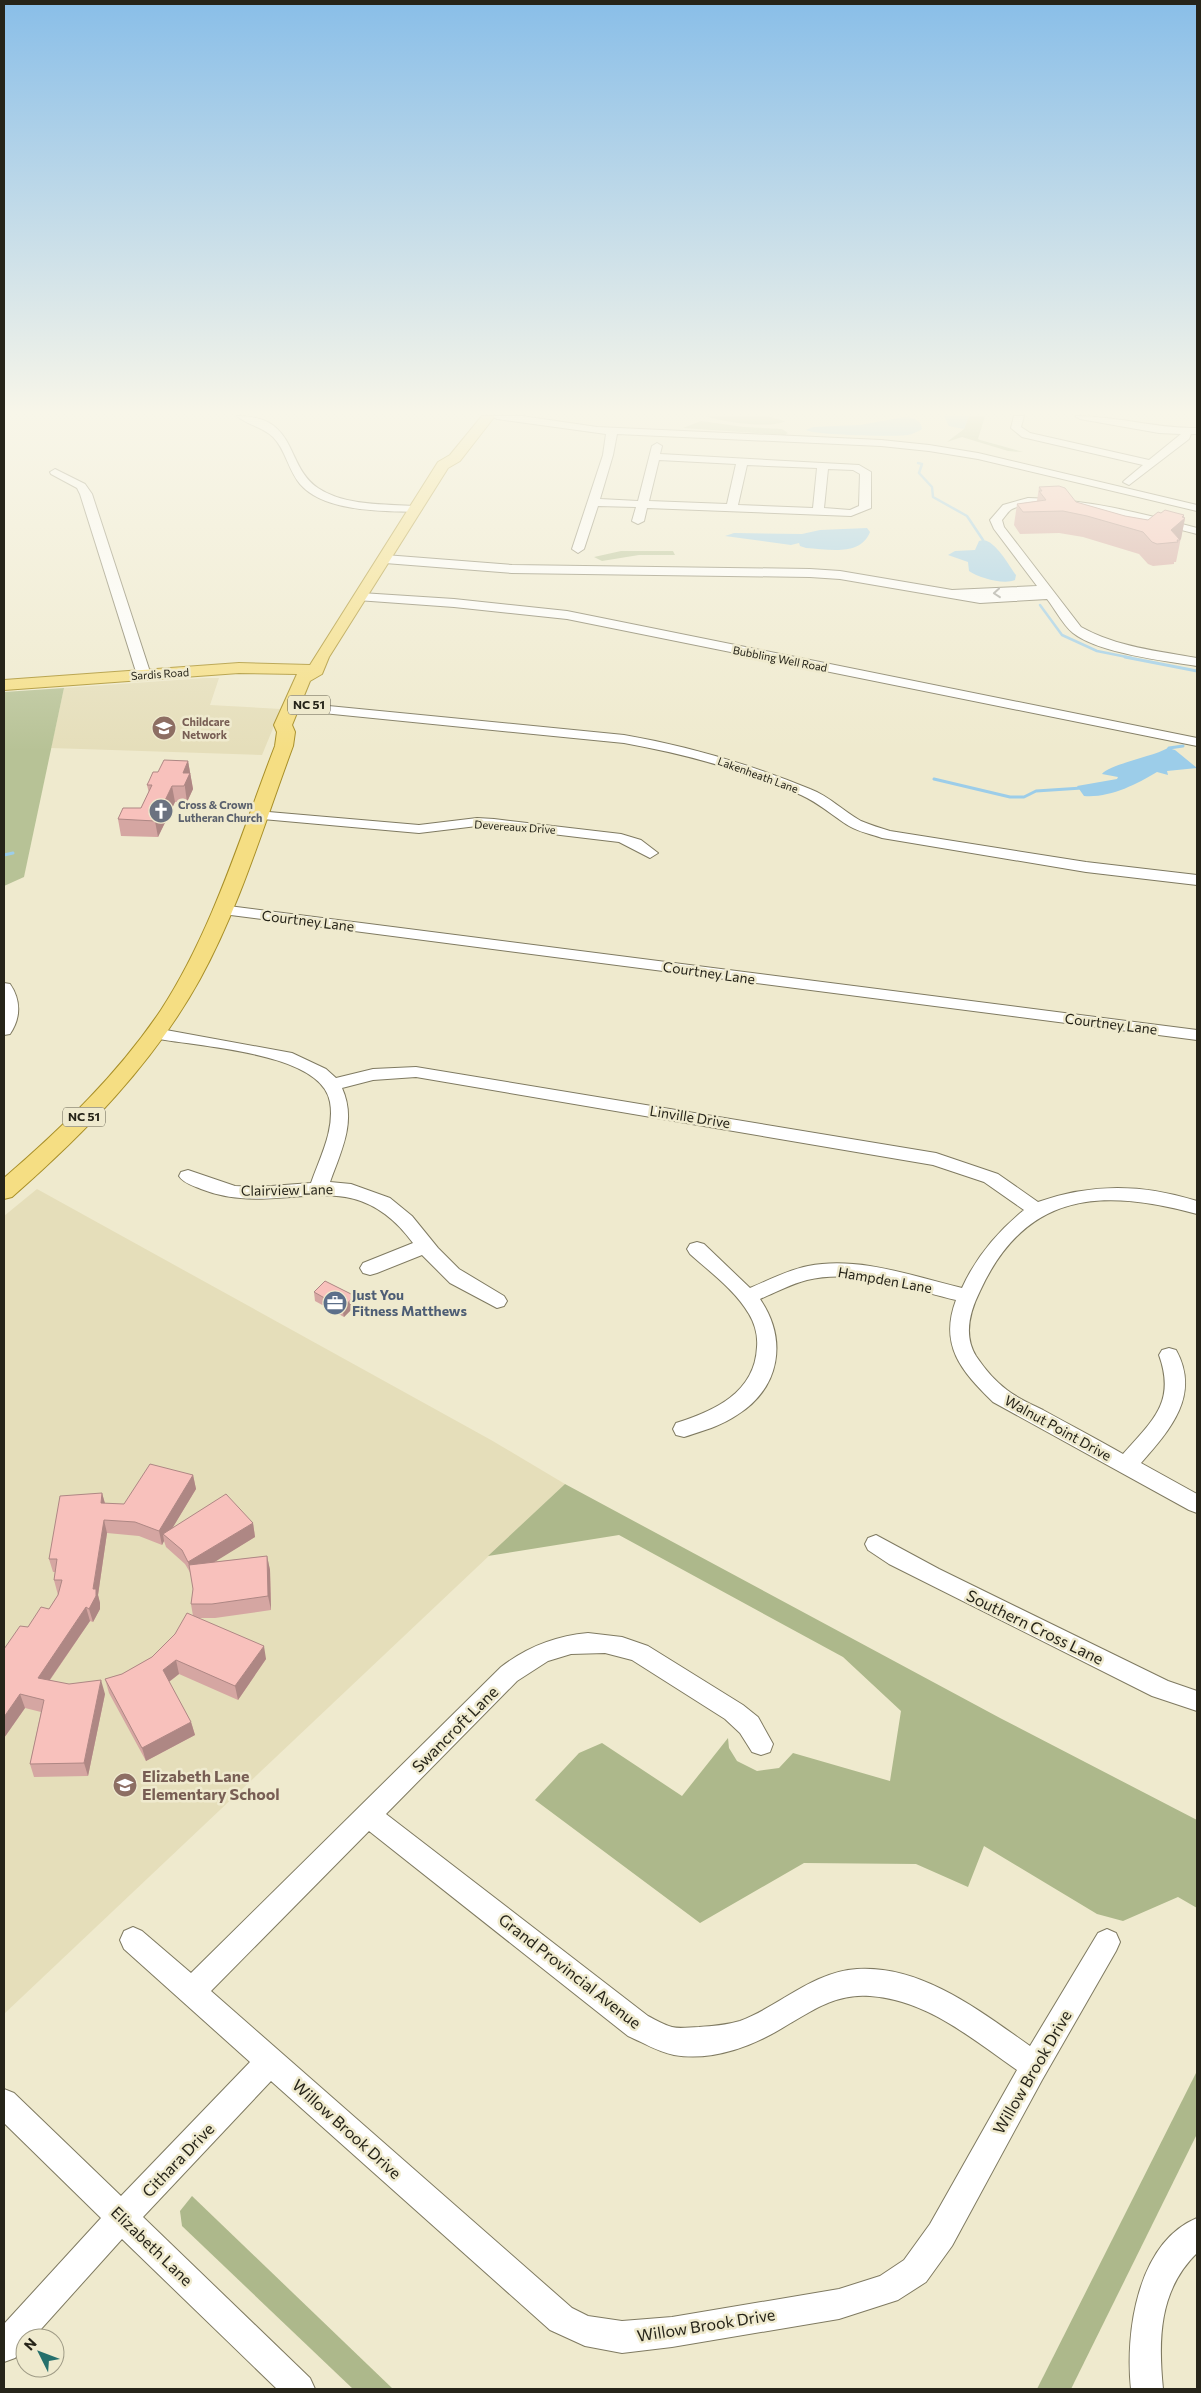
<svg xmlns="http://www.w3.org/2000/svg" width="1201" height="2393" font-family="Commissioner,sans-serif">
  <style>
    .built { fill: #e5deba }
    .green { fill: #b7c296 }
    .forest { fill: #adb88b }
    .water { fill: #9ccde9 }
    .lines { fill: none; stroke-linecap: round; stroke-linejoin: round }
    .stream-far1 { stroke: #9ccde9; stroke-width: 2.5 }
    .stream { stroke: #9ccde9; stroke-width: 3 }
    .minor-casing { stroke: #7f7a61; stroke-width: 2 }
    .major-casing { stroke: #a88f28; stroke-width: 2 }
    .minor { fill: #fff; fill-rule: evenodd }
    .major { fill: #f5de83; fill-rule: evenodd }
    .wall { fill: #d5a6a2 }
    .shaded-wall { fill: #ae8784 }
    .building { fill: #f8c1bc; stroke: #ae8784 }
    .oneway { stroke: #9d9c98 }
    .labels { text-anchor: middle; stroke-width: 5; stroke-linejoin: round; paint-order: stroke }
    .far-street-label { font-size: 11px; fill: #262419; stroke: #efeace }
    .far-education-label { font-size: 11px; font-weight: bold; fill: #785e54; stroke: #efeace; text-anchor: start }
    .far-worship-label { font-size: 11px; font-weight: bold; fill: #5b616d; stroke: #efeace; text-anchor: start }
    .shield { fill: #efeace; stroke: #625f4f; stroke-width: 1 }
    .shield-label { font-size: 12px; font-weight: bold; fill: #262419 }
    .street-label { font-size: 14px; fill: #262419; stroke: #efeace }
    .service-label { font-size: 14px; font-weight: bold; fill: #4e5e75; stroke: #efeace; text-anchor: start }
    .near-street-label { font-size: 16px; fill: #262419; stroke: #efeace }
    .near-education-label { font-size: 16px; font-weight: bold; fill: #785e54; stroke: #efeace; text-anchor: start }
  </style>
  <rect width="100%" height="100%" fill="#efeace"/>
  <g class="built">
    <polygon points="205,678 219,678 210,705 281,709 262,755 51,748 64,688"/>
    <polygon points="37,1189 491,1440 565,1484 4,2014 4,1216"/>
  </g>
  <g class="green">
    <polygon points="621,551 673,551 675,555 639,555 602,561 594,557"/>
    <polygon points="64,688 24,877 4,886 4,692"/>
  </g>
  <g class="forest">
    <path d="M706,416H766L785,421C773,429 720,422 706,416Z"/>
    <polygon points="969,416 985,416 978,439 980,440 1023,452 1008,451 962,437 947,442 964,429"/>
    <polygon points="701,421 744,427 782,429 788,433 785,435 683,428"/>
    <polygon points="565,1484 1000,1718 1197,1820 1197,1908 1178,1897 1123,1921 1097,1914 984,1846 968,1887 916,1864 804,1863 700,1923 535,1800 579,1753 602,1743 682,1796 728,1738 729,1748 737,1761 757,1771 779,1768 793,1753 890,1781 901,1711 843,1657 619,1535 488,1556"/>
    <polygon points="1197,2071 1197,2134 1071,2389 1037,2389"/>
    <polygon points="192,2196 393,2389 353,2389 182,2226 180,2211"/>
  </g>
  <g class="water">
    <polygon points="944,416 969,416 964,429 949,426"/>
    <path d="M904,417C912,417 922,420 922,429C917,432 913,434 908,435C895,437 813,435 806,430L813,427L860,425Z"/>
    <path d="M867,528L870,532C860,557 828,549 806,548L800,546L799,543L791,545L725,536L734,533L802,534L820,530Z"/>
    <path d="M983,540C996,541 1009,566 1016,575L1015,580C1004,585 979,578 969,571L968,562L948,555L955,551L975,550L979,541Z"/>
    <path d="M1168,748L1175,750L1197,768L1167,771L1168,775L1157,772C1135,785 1110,798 1084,796L1077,786L1117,779L1118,777L1102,774C1110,764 1152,757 1168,748Z"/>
  </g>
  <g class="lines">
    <g class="stream-far1">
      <polyline points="918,463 922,464 919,473 932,487 933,497 967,516 983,540"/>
      <polyline points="1040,605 1062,635 1097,651 1132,658"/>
    </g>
    <g class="stream">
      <polyline points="1125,657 1197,671"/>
      <polyline points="1167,752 1169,748 1183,746"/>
      <polyline points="934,779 1010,797 1024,797 1036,791 1082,788"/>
      <polyline points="4,855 13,853"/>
    </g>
    <defs>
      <g id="minor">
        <path d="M237,416C299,416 284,465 318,488C345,506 385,504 416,506L422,509L416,512C382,511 324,512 300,484C288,470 286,450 273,437C263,427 247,425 237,416Z"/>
        <path d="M492,416H522L597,427L881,440L929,445L978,453L1197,505V511L978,459L929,451L881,446L617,434L613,455L600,499L638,501L652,446L657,443L662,446L660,454L859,465L871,472V508L851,516L647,508L644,521L638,524L632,521L636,507L598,506L584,549L578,553L572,549L603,455L606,434L497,419ZM659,460L736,464L727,504L649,501ZM747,465L817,468L813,508L738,505ZM828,469L853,470L860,474L859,506L850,510L824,508Z"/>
        <path d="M1014,416H1024L1021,427L1030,433L1149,460L1181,434L1159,433L1080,419L1075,416C1116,416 1154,428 1195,428H1197V434H1191L1189,439L1129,485L1123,482L1125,480L1143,465L1022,437L1011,428Z"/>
        <polygon points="55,469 85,484 92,494 151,675 149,678 139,678 137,675 80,494 77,488 51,474 50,472"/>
        <path d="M1028,498C1086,499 1141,513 1197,528V534C1157,524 1049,492 1012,509C1008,511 1005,517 1002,520L1004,527L1081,627C1117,647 1158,651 1197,658V666C1165,661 1098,653 1073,633C1063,625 1055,609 1047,599L980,603L840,579L810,577L512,573L385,563L379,559L385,555L512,565L810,569L840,571L952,590L1037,586L994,529L990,520L1003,505Z"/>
        <polygon points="361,593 454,599 567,611 1197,738 1197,746 567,619 454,607 357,600 355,597"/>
        <path d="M308,704L624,735C688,746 749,764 810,789C829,796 843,811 861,821C870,825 881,828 890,831L1086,862L1197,875V885L1086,872L882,838C871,834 859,832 849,826C833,816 819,803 801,795C744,770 685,754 624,743L303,711L301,708L303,705Z"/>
        <polygon points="257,811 419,825 477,818 494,819 621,834 641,840 658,853 650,858 619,842 494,827 477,826 419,833 252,818 250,815"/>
        <polygon points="221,905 1197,1030 1197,1040 215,913 213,910 215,907"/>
        <path d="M4,983L10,984C21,1000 21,1018 10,1034L4,1035Z"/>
        <path d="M155,1028L292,1053L326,1069L336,1078L373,1069L416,1067L936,1153L998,1174L1038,1202C1092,1183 1143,1184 1197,1201V1214C1102,1188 1026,1191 980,1291C970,1311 963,1335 976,1356C984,1368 995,1381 1007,1390C1017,1398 1031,1404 1043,1410C1070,1425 1097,1439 1123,1454C1153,1420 1176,1402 1159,1355L1162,1350L1169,1348L1176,1350C1201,1395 1170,1430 1141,1463L1197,1494V1513L1189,1510L993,1402C961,1371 939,1345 956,1300C910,1289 855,1268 807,1280C791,1284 775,1293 760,1299C788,1340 780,1388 737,1415C721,1426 702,1431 684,1437L676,1435L673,1429L676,1423C714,1411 755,1393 757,1347C758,1336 755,1324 749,1314C735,1290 710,1272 690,1254L687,1249L690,1244L697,1242L704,1244L750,1288C769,1280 788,1270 808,1266C858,1256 913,1276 962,1288C976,1257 998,1231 1024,1210L984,1182L933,1165L416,1077L373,1080L342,1088C357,1121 341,1151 330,1182L351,1184L390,1198L412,1216L438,1248L459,1269L504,1296L507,1301L504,1306L497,1308L450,1283L422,1255L377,1273L370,1275L363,1273L360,1268L363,1263L413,1243C349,1156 282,1221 201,1189C194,1186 183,1183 179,1176L181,1172L188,1170L235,1186L258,1187L311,1183C320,1157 335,1130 330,1102C321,1050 191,1047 149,1037L147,1033L149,1029Z"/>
        <polygon points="876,1535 939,1569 1168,1681 1197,1691 1197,1711 1152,1696 889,1564 868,1550 865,1544 868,1538"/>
        <path d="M588,1633L622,1637L648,1646L743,1705L758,1717L773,1744L770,1752L761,1755L752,1752L740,1733L725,1719L632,1660L605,1653L571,1654L548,1661L517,1681L386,1814L648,2016C656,2020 664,2025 672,2027C680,2029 690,2027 699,2027C713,2026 726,2025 740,2021C780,2006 812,1972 857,1969C922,1965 980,2011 1030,2046L1098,1933L1107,1929L1116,1933L1120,1942L1116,1951L1042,2080L952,2246L926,2282L898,2300L839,2319L672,2347L622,2353L585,2346L550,2330L271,2081L143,2217L310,2378L315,2389H277L122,2239L33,2338H25V2347L15,2358L4,2362V2324L101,2218L4,2123V2089L14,2093L121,2196L250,2062L124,1949L120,1940L124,1931L133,1927L142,1931L191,1973L501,1667C527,1647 555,1636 588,1633ZM369,1831L628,2036C642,2042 658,2052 674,2055C714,2062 756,2045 789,2024C814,2009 839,1993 870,1996C927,2000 971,2038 1017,2070L930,2224L904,2260L880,2276L839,2289L672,2317L622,2321L588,2316L572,2308L211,1991Z"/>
        <path d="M1197,2218V2253C1159,2290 1158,2339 1163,2389H1131C1125,2333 1137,2243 1197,2218Z"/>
      </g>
      <path id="major" d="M482,416H495L460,461L448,468L329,657L322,674L310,681L292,725L295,732L293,746C264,824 240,906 200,979C153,1064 85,1133 12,1197L4,1199V1178C62,1128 118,1074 161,1010C213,930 241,834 275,746L277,732L274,725L297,674L239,673L4,690V680L239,663L310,665L438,462L450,455Z"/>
    </defs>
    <use href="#minor" class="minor-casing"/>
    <use href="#major" class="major-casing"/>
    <use href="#minor" class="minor"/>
    <use href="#major" class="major"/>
  </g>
  <g class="wall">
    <polygon points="1039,487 1076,502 1125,516 1148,520 1161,513 1184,515 1184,517 1185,518 1176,562 1174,562 1174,564 1153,566 1148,564 1139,554 1083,537 1059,533 1020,534 1014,525 1017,504 1037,501"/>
    <polygon points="188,761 193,789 187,802 175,802 158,837 121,836 118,819 141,808 149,793 147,785 158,772"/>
    <polygon points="314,1292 356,1305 344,1317 315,1301"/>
    <polygon points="193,1475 196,1489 173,1527 253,1523 255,1537 213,1562 267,1556 270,1570 271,1610 215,1618 198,1618 266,1659 238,1700 179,1674 169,1682 191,1722 195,1735 146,1761 109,1693 105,1679 122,1674 152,1657 193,1616 191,1604 193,1589 191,1574 185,1564 166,1547 164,1541 162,1545 139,1536 107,1533 98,1595 100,1603 100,1609 93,1622 90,1621 50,1680 105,1694 88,1776 34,1777 30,1764 41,1712 25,1708 4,1738 28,1627 49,1609 58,1595 54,1580 55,1572 53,1572 49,1559 102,1493 105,1504 124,1504"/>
  </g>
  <g class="shaded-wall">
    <polygon points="1184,515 1183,519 1185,518 1181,539 1180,540 1171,530"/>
    <polygon points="188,761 193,789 187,802 183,773"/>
    <polygon points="172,786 175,802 158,837 155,821"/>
    <polygon points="355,1296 356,1305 344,1317 342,1308"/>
    <polygon points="193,1475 196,1489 167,1537 163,1534 164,1541 162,1545 159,1531"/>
    <polygon points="102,1493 106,1507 101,1503"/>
    <polygon points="104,1520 107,1533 98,1595 100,1603 100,1609 93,1622 89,1609 93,1589"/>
    <polygon points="253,1523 255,1537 192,1576 188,1562"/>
    <polygon points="267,1556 270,1570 271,1610 268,1596"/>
    <polygon points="86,1607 90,1621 42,1691 38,1678"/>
    <polygon points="264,1646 266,1659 238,1700 235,1686"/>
    <polygon points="176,1660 179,1674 166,1684 163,1670"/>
    <polygon points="101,1680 105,1694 88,1776 84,1763"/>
    <polygon points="20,1694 25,1708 4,1738 4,1717"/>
    <polygon points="191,1722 195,1735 146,1761 142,1748"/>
  </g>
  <g class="building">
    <polygon points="1059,486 1065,488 1076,502 1125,516 1148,520 1158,512 1161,513 1165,510 1184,515 1182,517 1185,518 1171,530 1180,540 1177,540 1178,542 1157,544 1152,542 1143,532 1087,516 1063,511 1023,512 1017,504 1046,500 1039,491 1042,491 1039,487"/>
    <polygon points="164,760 188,761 183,773 190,773 184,786 172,786 155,821 118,819 123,808 141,808 152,785 147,785 149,781 153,772 158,772"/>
    <polygon points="325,1281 355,1296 342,1308 314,1292"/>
    <polygon points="150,1464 193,1475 159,1531 135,1522 104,1520 93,1589 96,1589 96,1596 89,1609 86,1607 38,1678 69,1684 101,1680 84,1763 30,1764 44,1700 20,1694 4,1717 4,1649 20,1626 28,1627 41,1607 49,1609 58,1595 62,1580 54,1580 57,1559 49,1559 60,1496 102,1493 101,1503 124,1504"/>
    <polygon points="226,1494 253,1523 188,1562 182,1550 163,1534"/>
    <polygon points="267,1556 268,1596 212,1604 191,1604 193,1589 189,1565"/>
    <polygon points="187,1613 264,1646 235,1686 176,1660 163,1670 191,1722 142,1748 105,1679 122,1674 152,1657 175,1634"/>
  </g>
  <defs><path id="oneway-chevron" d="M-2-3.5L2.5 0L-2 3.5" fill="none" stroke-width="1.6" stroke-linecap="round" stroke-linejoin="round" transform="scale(1.25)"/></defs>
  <use class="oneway" href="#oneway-chevron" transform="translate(997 593) rotate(175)"/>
  <linearGradient id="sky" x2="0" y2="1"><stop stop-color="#89bee8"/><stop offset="0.55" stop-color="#f8f6e9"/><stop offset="1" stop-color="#f8f6e9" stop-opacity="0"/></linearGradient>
  <rect width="1201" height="751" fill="url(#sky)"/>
  <defs>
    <symbol id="school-disc" viewBox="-11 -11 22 22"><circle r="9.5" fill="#8d6e63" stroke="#efeace"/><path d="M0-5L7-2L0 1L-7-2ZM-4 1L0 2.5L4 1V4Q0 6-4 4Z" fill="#fff"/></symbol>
    <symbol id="church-disc" viewBox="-11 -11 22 22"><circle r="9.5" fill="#6b7280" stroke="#efeace"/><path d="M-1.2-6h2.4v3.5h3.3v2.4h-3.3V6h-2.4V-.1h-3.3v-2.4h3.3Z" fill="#fff"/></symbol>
    <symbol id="office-disc" viewBox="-11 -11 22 22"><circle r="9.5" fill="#5c6f8a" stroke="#efeace"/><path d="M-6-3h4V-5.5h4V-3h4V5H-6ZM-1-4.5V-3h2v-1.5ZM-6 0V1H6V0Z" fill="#fff"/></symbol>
  </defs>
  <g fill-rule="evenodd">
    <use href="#school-disc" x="150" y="714" width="28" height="28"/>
    <use href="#church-disc" x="147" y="797" width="28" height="28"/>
    <use href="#office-disc" x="321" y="1289" width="28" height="28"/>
    <use href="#school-disc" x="111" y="1771" width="28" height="28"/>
  </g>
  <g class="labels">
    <g class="far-street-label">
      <text transform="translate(780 659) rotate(11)" y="4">Bubbling Well Road</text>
      <text transform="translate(160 674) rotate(-4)" y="4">Sardis Road</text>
      <text transform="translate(758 775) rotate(20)" y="4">Lakenheath Lane</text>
      <text transform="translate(515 827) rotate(4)" y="4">Devereaux Drive</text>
    </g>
    <g class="far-education-label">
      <text x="182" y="726">Childcare<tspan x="182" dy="13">Network</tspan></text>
    </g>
    <g class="far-worship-label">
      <text x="178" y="809">Cross &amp; Crown<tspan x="178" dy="13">Lutheran Church</tspan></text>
    </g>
    <g class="shield">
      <rect x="288" y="695.5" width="42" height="19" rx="4"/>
      <rect x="63" y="1107.5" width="42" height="19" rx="4"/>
    </g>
    <g class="shield-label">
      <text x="309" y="709">NC 51</text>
      <text x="84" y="1121">NC 51</text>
    </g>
    <g class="street-label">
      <text transform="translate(308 921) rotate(7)" y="5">Courtney Lane</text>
      <text transform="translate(709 973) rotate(8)" y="5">Courtney Lane</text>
      <text transform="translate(1111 1024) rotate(7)" y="5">Courtney Lane</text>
      <text transform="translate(690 1117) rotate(9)" y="5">Linville Drive</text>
      <text transform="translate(287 1190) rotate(-1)" y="5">Clairview Lane</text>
      <text transform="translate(885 1280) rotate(10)" y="5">Hampden Lane</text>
      <text transform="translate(1058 1428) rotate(29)" y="5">Walnut Point Drive</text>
    </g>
    <g class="service-label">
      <text x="352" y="1300">Just You<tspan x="352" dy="16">Fitness Matthews</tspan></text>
    </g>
    <g class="near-street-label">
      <text transform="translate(1035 1627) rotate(26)" y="6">Southern Cross Lane</text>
      <text transform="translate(455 1729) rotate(-45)" y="6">Swancroft Lane</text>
      <text transform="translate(570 1971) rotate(38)" y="6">Grand Provincial Avenue</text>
      <text transform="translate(1032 2072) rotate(-60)" y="6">Willow Brook Drive</text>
      <text transform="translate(347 2129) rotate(42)" y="6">Willow Brook Drive</text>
      <text transform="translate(178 2160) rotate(-46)" y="6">Cithara Drive</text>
      <text transform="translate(152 2246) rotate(44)" y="6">Elizabeth Lane</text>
      <text transform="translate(706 2325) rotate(-9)" y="6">Willow Brook Drive</text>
    </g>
    <g class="near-education-label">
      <text x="142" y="1782">Elizabeth Lane<tspan x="142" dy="18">Elementary School</tspan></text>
    </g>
  </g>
  <rect width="1201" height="2393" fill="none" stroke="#262419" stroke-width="10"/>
  <g transform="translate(40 2353) rotate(312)"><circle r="24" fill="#efeace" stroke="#9f9b86"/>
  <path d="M0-4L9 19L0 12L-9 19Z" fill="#26706c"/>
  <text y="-8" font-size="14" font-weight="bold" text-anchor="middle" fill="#262419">N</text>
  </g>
</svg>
